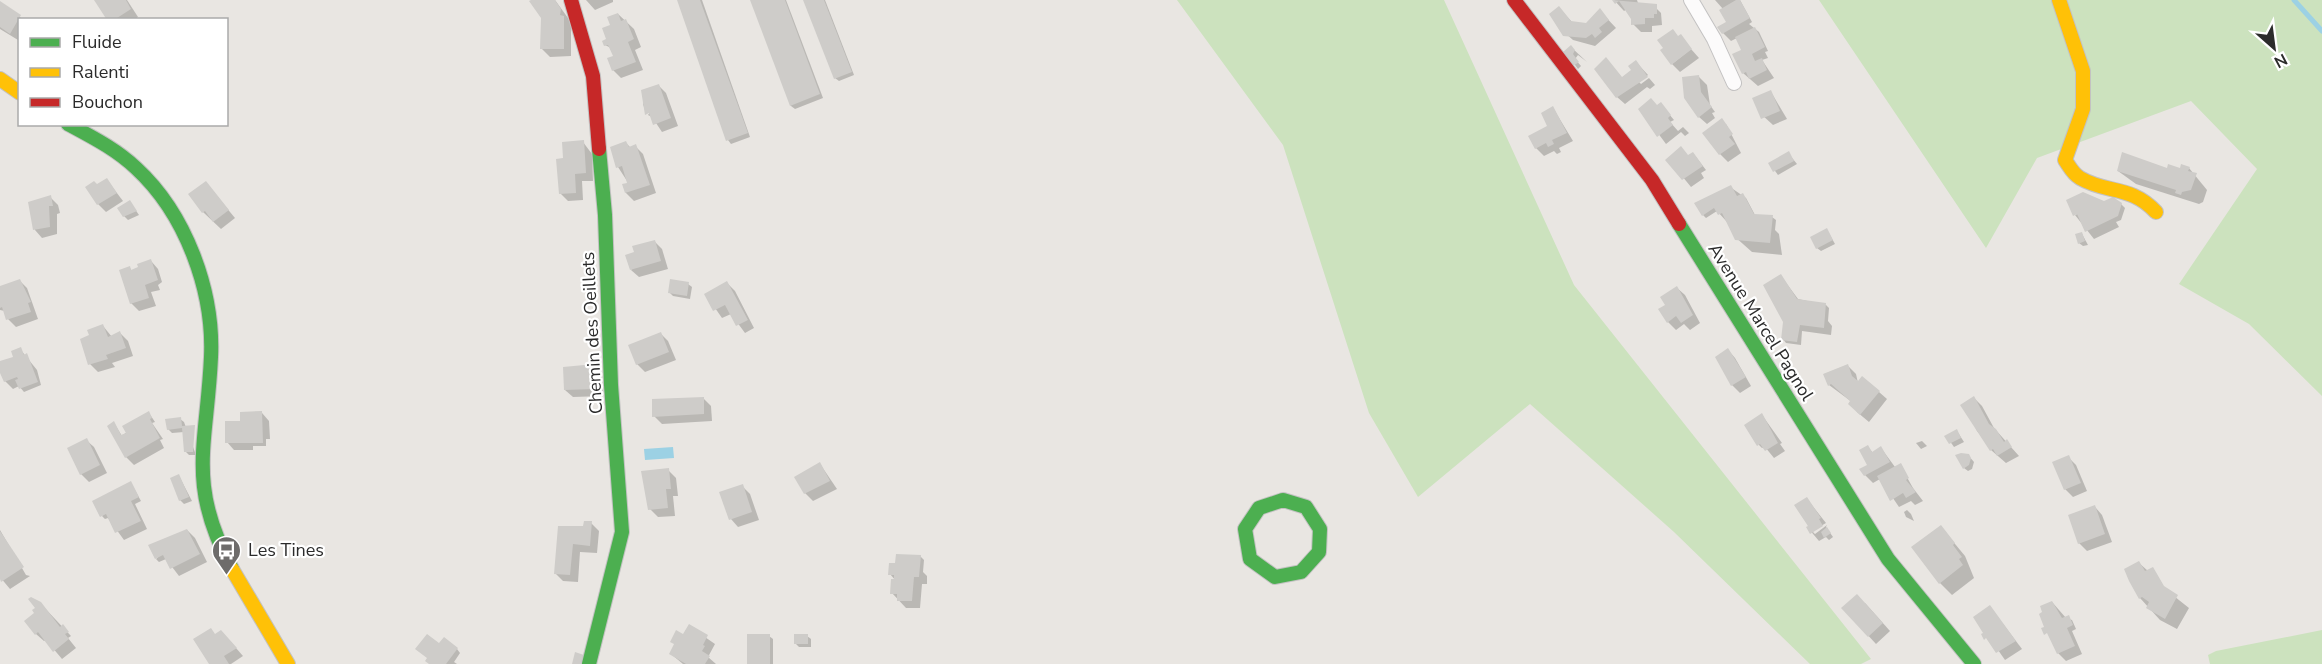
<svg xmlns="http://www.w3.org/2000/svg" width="2322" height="664" font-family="'Nunito Sans',sans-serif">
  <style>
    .green { fill: #cce2be }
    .water { fill: #9cd1e4 }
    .shadow { fill: #0003 }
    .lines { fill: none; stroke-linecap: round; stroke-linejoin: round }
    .stream { stroke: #9cd1e4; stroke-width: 5 }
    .building { fill: #ceccc9 }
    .street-casing { stroke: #c3c2c2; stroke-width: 16 }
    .fast-casing { stroke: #c3c2c2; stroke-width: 16 }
    .slow-casing { stroke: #c3c2c2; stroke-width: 16 }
    .jam-casing { stroke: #c3c2c2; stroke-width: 16 }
    .street { stroke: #fcfbfb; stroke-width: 14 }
    .fast { stroke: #4caf50; stroke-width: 14 }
    .slow { stroke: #ffc107; stroke-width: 14 }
    .jam { stroke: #c62828; stroke-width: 14 }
    .labels { text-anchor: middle; stroke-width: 4.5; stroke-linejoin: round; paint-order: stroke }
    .street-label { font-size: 18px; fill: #2b2b2b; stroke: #fff }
    .poi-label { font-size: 18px; fill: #2b2b2b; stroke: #fff; text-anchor: start }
  </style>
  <rect width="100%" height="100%" fill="#e9e6e2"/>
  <g class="green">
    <polygon points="1177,0 1444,0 1574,285 1871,659 1861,664 1810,664 1674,532 1530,404 1418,497 1369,413 1283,145"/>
    <polygon points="1819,0 2322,0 2322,396 2249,324 2179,284 2257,169 2191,101 2037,158 1986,248"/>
    <polygon points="2322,630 2322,664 2210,664 2208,655 2216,651"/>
  </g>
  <polygon class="water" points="673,447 674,458 645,460 644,449"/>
  <g class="shadow">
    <polygon points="98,0 127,0 138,17 134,20 108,20"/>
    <polygon points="534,0 555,0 568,18 571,25 571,56 550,57 542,49 543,17"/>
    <polygon points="586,0 613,0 613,2 595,10"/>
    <polygon points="678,0 702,0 750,137 731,144 728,140"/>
    <polygon points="752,0 786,0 823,98 795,109 791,106"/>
    <polygon points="804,0 825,0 854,75 839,81 835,78"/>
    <polygon points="1614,0 1637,0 1639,6 1653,5 1661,13 1662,25 1652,26 1652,32 1641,32 1633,24 1633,18 1627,9 1624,11"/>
    <polygon points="1715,0 1740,0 1752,22 1749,24 1759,32 1768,51 1765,52 1768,58 1762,60 1774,78 1758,86 1743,73 1743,50 1737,38 1731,41 1723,33 1719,27 1728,22 1723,9"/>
    <polygon points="0,3 24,20 20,20 18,40 0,29"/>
    <polygon points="1559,8 1572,22 1587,24 1602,13 1616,28 1595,46 1573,40 1564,32"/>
    <polygon points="618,14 634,29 641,47 635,50 643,70 621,78 613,70 615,57 611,48 605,45"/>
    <polygon points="1571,47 1587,62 1578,55 1575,59 1581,66 1578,69 1575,65"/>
    <polygon points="1691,49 1699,58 1680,72 1672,64"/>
    <polygon points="1606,59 1622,78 1633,70 1636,62 1648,75 1639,82 1641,84 1649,78 1655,85 1650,89 1647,87 1625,104 1617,97"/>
    <polygon points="1699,77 1707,85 1710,105 1715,112 1712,113 1715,118 1707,124 1699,117"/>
    <polygon points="658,85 666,93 678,126 662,132 652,117 648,115 651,111 646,113 643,104"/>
    <polygon points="1771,92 1787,119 1773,125 1761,114"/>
    <polygon points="1658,106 1664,108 1674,120 1670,122 1678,131 1683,127 1689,133 1685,136 1681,132 1666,144 1640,109"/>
    <polygon points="1553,108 1573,141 1559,148 1561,152 1557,154 1554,151 1544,156 1536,148 1549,127"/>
    <polygon points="1726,124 1741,153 1728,162 1720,154"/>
    <polygon points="583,142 592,154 593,181 582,181 583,200 568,201 560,193 565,162"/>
    <polygon points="626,143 631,148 635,146 643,154 656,193 634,201 626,193 624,185 629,184 618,167"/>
    <polygon points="1788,153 1797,164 1778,175 1770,164"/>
    <polygon points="1688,157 1696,157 1706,170 1701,173 1704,178 1691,187 1682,176"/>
    <polygon points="2189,168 2207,190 2203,202 2199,204 2136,184 2118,171"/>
    <polygon points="107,180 123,201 106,212 98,204 97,186"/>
    <polygon points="206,183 235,218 221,229 203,212"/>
    <polygon points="1730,187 1746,198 1755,215 1772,217 1776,220 1775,230 1779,234 1782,255 1752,252 1734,236 1728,223 1717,211 1706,218 1703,215"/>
    <polygon points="50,197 58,205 60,213 57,214 57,234 42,238 35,230 30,204"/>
    <polygon points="130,202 139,215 128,220 124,216"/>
    <polygon points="2104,203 2121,204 2125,208 2121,220 2116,222 2119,227 2094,239 2075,215"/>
    <polygon points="1827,230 1835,244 1821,251 1817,248"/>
    <polygon points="2082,234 2088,245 2083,246 2079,243"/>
    <polygon points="654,241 662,249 668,269 639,277 631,270"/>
    <polygon points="151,261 158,269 162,282 158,285 160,290 151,292 156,306 139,311 131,303 130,268 132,271"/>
    <polygon points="1781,276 1798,299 1826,305 1829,308 1828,321 1832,326 1831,335 1802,331 1801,345 1786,343 1783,339 1785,322"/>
    <polygon points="20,281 27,288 38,319 16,327 8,319 5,311 0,310 0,287"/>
    <polygon points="727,283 735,291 754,328 745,333 731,314 722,318 706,295"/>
    <polygon points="688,284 692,287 690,299 673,296 669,292"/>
    <polygon points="1677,288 1685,295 1700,323 1690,330 1684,324 1676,330 1668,322 1667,305"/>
    <polygon points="103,326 112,337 120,333 128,341 133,356 112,363 115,367 98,372 90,364"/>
    <polygon points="660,333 668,341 676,360 645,372 637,364"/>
    <polygon points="20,349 37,370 41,385 24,392 19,386 13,389 5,381 0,369 0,363 15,357"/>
    <polygon points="1728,350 1735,358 1751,386 1740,393 1732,385"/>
    <polygon points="594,366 602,374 603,396 573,397 565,390"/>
    <polygon points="1848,366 1856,374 1858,383 1879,392 1887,399 1869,422 1857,412 1852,402 1829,385"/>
    <polygon points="703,398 711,406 712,421 662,424 654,416"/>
    <polygon points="1974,398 1982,406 1994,428 2019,456 2006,463 1991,450 1992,447 1977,431 1972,419"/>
    <polygon points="149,413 155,422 152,423 163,439 160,440 164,448 134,465 126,457 114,423 122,436"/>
    <polygon points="262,413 269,421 270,439 266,439 266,446 253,446 253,450 234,450 227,442 242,422"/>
    <polygon points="1762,415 1782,443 1780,444 1785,451 1774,458 1765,447 1762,448 1759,445"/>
    <polygon points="180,419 184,422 196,455 189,455 185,451 184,432 172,433 168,429"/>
    <polygon points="1957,431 1964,442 1954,447 1947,437"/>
    <polygon points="86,440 94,447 107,473 89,482 81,474"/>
    <polygon points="1922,441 1927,446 1921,449 1916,443"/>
    <polygon points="1868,447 1873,453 1881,448 1895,467 1900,465 1913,488 1923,501 1915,505 1911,501 1899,507 1880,479 1873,483 1865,475 1869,465"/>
    <polygon points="1968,455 1974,462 1972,469 1968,471 1964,468"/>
    <polygon points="2068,457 2076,465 2087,491 2073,497 2065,489"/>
    <polygon points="820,464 837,489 813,501 805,493"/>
    <polygon points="668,470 676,478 678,496 673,496 675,516 658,517 650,509 643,472"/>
    <polygon points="179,476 192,501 184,504 180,500"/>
    <polygon points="131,483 141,501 135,504 147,529 124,540 108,518 105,519 102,516"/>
    <polygon points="742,486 750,494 759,520 738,527 731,519"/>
    <polygon points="1807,499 1826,523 1812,531 1815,534 1827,525 1826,527 1833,537 1829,540 1826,537 1819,541 1808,528"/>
    <polygon points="2095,507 2102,515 2112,542 2087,551 2079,543"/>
    <polygon points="1907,510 1911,514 1914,521 1906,517 1904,512"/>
    <polygon points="591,523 599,531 597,553 580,552 578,582 563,581 555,573 559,527 584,528"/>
    <polygon points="1941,527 1965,556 1974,578 1952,595 1940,583"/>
    <polygon points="0,530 26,575 30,576 10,589 0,577"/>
    <polygon points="187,530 195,538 207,562 179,576 166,559 159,562 156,559"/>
    <polygon points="920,556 924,560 923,572 927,576 927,584 922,584 920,608 906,608 892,593 896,581 890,574 895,565"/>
    <polygon points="2139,563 2148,571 2153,569 2165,589 2189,608 2177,629 2160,620 2140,598"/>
    <polygon points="2052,602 2066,618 2072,620 2076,629 2072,631 2082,654 2066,661 2058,653"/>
    <polygon points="40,603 71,636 68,638 76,648 62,659 46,640 44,641 36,634"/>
    <polygon points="1865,603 1890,631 1876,644 1843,608"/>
    <polygon points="1975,617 2003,624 2022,649 2005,660"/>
    <polygon points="689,626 715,644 708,657 716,664 683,664 671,654"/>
    <polygon points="216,635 229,640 243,656 231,664 211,664"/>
    <polygon points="769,636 773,639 773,664 748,664"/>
    <polygon points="807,636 811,639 811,647 799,647 796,644"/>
    <polygon points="439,645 457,649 460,653 454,662 457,664 430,664"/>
  </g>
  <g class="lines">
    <polyline class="stream" points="2294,0 2322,31"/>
  </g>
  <g class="building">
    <polygon points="94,0 126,0 131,9 114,20 107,20"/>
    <polygon points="531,0 555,0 561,9 560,15 564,16 564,49 540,49 541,18 529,1"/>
    <polygon points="677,0 700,0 748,133 726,141"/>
    <polygon points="750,0 785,0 820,94 790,106"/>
    <polygon points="803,0 824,0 852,72 834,79"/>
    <polygon points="1612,0 1657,4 1657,14 1654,14 1654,18 1645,18 1645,24 1631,25 1631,19 1619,1 1615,4"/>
    <polygon points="1736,0 1740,0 1750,18 1722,34 1717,27 1726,22 1719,10"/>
    <polygon points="0,1 21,15 10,34 0,27"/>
    <polygon points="1559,6 1571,21 1586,23 1600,8 1609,20 1599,28 1602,32 1595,38 1592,34 1586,38 1563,36 1549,14"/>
    <polygon points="618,13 621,21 626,19 634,39 628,42 636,62 612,71 607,58 613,56 608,45 604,46 602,41 606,39 602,28 610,25 607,17"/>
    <polygon points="1755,27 1765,47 1752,54 1755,61 1762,58 1767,70 1749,79 1746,72 1742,74 1732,54 1741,50 1735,37"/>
    <polygon points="1673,29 1678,36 1681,34 1692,49 1671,65 1660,50 1663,48 1657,40"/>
    <polygon points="1571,45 1575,50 1573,54 1579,62 1573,66 1563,52"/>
    <polygon points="1606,57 1622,77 1631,70 1628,66 1636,60 1648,77 1616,98 1594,69"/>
    <polygon points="1699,75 1701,92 1712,107 1698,118 1684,98 1682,77"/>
    <polygon points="659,84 671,118 653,125 649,113 645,115 641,90"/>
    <polygon points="1771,90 1780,111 1761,119 1752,98"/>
    <polygon points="1651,98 1657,105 1661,102 1671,115 1668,118 1673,125 1657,137 1638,109"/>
    <polygon points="1553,106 1567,133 1552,140 1554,144 1548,147 1546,143 1535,149 1528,136 1547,126 1541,113"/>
    <polygon points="1722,118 1733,134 1729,137 1735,144 1719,155 1702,133"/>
    <polygon points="584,140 586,173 575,174 576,193 559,194 556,159 563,158 562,142"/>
    <polygon points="626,141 629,147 636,144 650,185 625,193 622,184 627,183 622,166 616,168 610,147"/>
    <polygon points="1681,146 1688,155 1693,152 1703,166 1682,180 1665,160"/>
    <polygon points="1789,151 1794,161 1773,172 1768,163"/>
    <polygon points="2122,152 2167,168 2168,164 2180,168 2181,164 2190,167 2188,171 2197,173 2191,190 2182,192 2181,195 2175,193 2176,190 2117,171"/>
    <polygon points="107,178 117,193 97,205 85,187 94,181 97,184"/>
    <polygon points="206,181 229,210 213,222 205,211 202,213 188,194"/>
    <polygon points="1731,185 1737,196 1743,193 1754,214 1773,215 1770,243 1735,240 1722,213 1718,215 1714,208 1702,216 1694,203"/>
    <polygon points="2083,192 2104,201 2113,197 2122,203 2118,216 2085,232 2077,214 2073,216 2066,200"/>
    <polygon points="51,195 53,206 49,206 50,227 33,230 28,202"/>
    <polygon points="130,200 137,211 123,217 117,208"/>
    <polygon points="1827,228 1833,240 1816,249 1810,237"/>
    <polygon points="2082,232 2085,241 2078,244 2075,234"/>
    <polygon points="655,240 661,261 630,270 625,255 634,252 632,246"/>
    <polygon points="151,259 158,280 145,285 149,298 130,304 119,270 130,266 131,270 138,267 137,264"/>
    <polygon points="1781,274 1797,299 1826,303 1824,328 1800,325 1797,342 1781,340 1783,322 1763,285"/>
    <polygon points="20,279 31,302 28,303 31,312 6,320 2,307 0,308 0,286"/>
    <polygon points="670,279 689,282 687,296 668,293"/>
    <polygon points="727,281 748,320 736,326 725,305 713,311 704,294"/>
    <polygon points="1677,286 1693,315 1681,323 1676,316 1667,323 1658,309 1665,305 1660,297"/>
    <polygon points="103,324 108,337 120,331 126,348 106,355 108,359 88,365 80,339 89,335 87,330"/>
    <polygon points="661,332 669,352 636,365 628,345"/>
    <polygon points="21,347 24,355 27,353 38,382 19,389 15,380 18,379 17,377 4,382 0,373 0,361 13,357 11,351"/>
    <polygon points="1728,348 1746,377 1731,386 1715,357"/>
    <polygon points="595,364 596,389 564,390 563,367"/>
    <polygon points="1848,364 1852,376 1858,381 1862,376 1880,391 1860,415 1848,404 1850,401 1831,384 1828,386 1823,374"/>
    <polygon points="1974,396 1989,424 1996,429 2004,442 2007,439 2012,447 1997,456 1993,449 1990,451 1960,405"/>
    <polygon points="704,397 704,414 652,417 652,399"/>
    <polygon points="149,411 152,418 150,419 160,438 125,458 107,426 114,421 121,435 126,433 122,426"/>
    <polygon points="262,411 263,443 225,443 225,421 240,421 240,412"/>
    <polygon points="1762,413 1778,443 1765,451 1760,444 1757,446 1744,425"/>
    <polygon points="181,417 182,426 195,425 193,452 184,452 182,428 167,430 165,419"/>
    <polygon points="1957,429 1961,438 1949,444 1944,436"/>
    <polygon points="87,438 100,465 80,475 67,448"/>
    <polygon points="1868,445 1872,452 1881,446 1890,462 1864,476 1859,469 1867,465 1859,450"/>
    <polygon points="1961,453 1969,454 1971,458 1969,465 1963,469 1955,455"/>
    <polygon points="2069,455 2081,483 2064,490 2052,462"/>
    <polygon points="820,462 830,481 804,494 794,477"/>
    <polygon points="1901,463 1909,478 1906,480 1916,492 1906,498 1903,493 1890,501 1877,476"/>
    <polygon points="669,468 671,489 666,489 668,508 648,510 641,471"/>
    <polygon points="179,474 189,497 179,501 170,478"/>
    <polygon points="131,481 139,497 131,501 141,521 115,533 106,514 100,517 92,501"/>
    <polygon points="743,484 752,512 729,520 719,492"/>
    <polygon points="1807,497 1821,518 1819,519 1823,526 1810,534 1806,527 1808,526 1794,505"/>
    <polygon points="2095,505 2105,534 2078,544 2068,515"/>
    <polygon points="584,521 592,521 590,546 573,544 570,575 554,574 558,526 583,526"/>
    <polygon points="1941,525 1955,543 1953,545 1962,557 1959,559 1963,565 1939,584 1911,547"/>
    <polygon points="1827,527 1831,533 1824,538 1821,532"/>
    <polygon points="187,529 200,554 170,569 163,555 155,559 148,545"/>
    <polygon points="0,531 24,567 1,582 0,579"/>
    <polygon points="896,554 921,555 919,577 914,577 912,601 897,601 897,594 890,594 891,579 894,579 894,575 888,575 889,563 895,563"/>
    <polygon points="2139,561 2145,571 2153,567 2164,586 2178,595 2165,619 2146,608 2149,602 2142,597 2139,599 2129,581 2124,569"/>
    <polygon points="1857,594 1883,623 1868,637 1841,608"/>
    <polygon points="31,597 41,602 60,627 63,624 69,632 65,634 69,639 53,652 38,632 35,635 24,621 34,613 32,610 35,608 28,599"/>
    <polygon points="2052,601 2062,618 2069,615 2073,625 2067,628 2075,646 2057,654 2047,633 2044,635 2041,628 2044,627 2039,614 2042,612 2040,606"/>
    <polygon points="1990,605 2016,641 1996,653 1986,638 1984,640 1981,634 1983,633 1973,617"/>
    <polygon points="689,624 708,635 703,645 705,646 702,651 710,656 705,664 686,664 669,654 674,644 670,642 676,630 683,634"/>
    <polygon points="211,628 215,634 221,630 237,648 224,656 229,664 209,664 193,639"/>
    <polygon points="427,634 439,643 444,637 458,648 446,664 429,664 425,661 427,658 415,649"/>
    <rect x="747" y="634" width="23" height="30"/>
    <rect x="794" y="634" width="14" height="10"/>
    <polygon points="575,652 584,655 581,664 572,664"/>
  </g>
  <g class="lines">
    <defs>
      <polyline id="street" points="1691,0 1714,39 1734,83"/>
      <g id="fast">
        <path d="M68,124C92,137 116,149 136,168C186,214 214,291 211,357C207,446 186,483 232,569"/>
        <polyline points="1679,224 1888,559 1974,664"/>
        <polygon points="1283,500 1306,507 1320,529 1319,552 1301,572 1275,577 1250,559 1245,529 1259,508"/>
        <polyline points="589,664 622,532 611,385 605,215 599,149"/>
      </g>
      <g id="slow">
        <path d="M2059,0L2083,71V109L2065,160C2069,166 2073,174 2080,178C2107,194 2131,185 2156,212"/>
        <polyline points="0,79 20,93"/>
        <polyline points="232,569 288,664"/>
      </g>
      <g id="jam">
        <polyline points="571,0 593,76 599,149"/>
        <polyline points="1514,0 1652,180 1679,224"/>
      </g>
    </defs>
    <use href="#street" class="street-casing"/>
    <use href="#fast" class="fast-casing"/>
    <use href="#slow" class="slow-casing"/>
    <use href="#jam" class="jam-casing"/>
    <use href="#street" class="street"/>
    <use href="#fast" class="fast"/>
    <use href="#slow" class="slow"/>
    <use href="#jam" class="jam"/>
  </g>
  <defs>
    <symbol id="bus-pin" viewBox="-11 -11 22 30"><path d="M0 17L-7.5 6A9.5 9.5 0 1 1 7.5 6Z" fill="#6e6c6b" stroke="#fff"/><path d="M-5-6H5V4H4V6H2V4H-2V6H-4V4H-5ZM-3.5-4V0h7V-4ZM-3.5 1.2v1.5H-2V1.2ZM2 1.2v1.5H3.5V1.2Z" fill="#fff"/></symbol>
  </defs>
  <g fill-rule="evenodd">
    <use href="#bus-pin" x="210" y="534" width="33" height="45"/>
  </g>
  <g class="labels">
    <g class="street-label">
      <text transform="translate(1761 322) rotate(58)" y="6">Avenue Marcel Pagnol</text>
      <text transform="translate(592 333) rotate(-93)" y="6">Chemin des Oeillets</text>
    </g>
    <g class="poi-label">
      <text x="248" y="556">Les Tines</text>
    </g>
  </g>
  <rect x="18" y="18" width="210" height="108" fill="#ffffff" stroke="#aaaaaa" stroke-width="1.5"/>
  <rect x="30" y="38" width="30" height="9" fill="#4caf50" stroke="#aaaaaa" stroke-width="1.5"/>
  <text x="72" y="48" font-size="18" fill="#2b2b2b">Fluide</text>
  <rect x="30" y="68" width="30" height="9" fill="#ffc107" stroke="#aaaaaa" stroke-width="1.5"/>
  <text x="72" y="78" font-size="18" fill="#2b2b2b">Ralenti</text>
  <rect x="30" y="98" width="30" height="9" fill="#c62828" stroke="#aaaaaa" stroke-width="1.5"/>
  <text x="72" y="108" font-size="18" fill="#2b2b2b">Bouchon</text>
  <g transform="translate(2274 48) rotate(152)" stroke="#ffffff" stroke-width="4.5" paint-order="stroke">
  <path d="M0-4.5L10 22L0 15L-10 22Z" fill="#2b2b2b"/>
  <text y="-9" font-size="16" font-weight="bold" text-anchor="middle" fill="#2b2b2b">N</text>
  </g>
</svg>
